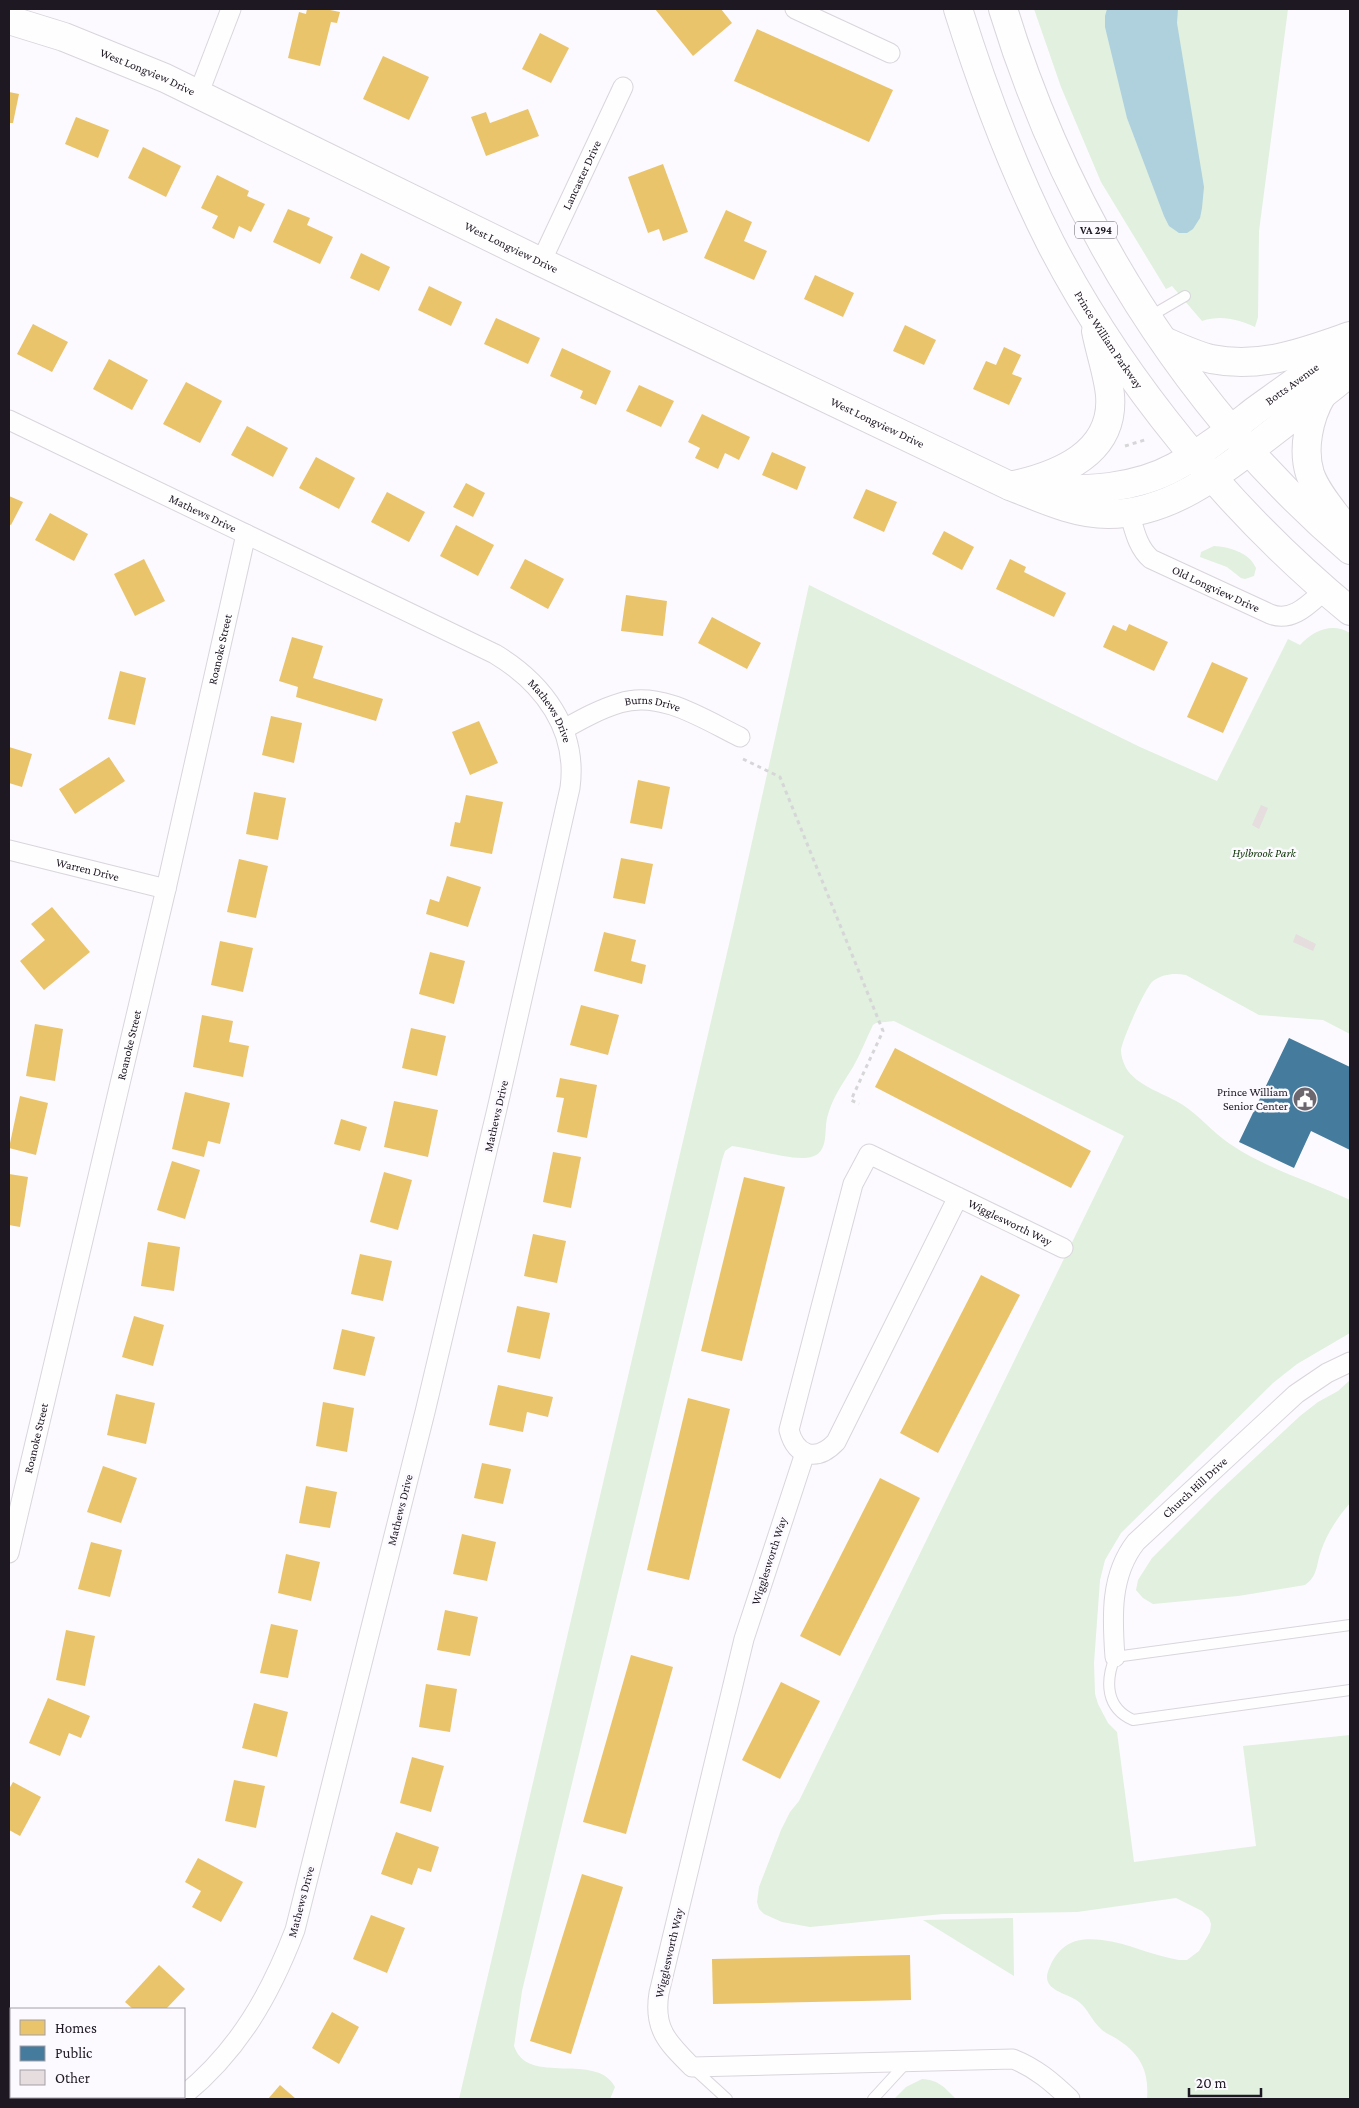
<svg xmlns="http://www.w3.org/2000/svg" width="1359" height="2108" font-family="'Crimson Pro',serif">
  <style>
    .green { fill: #e1f0df }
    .water { fill: #aed1dd }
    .homes { fill: #e9c46a }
    .public { fill: #457b9d }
    .building { fill: #e5ddde }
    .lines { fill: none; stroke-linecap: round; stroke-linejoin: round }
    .lane-casing { stroke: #d9d5dc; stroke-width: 12 }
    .street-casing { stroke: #d9d5dc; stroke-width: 21 }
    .secondary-casing { stroke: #d9d5dc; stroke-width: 30 }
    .primary-casing { stroke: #d9d5dc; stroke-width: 30 }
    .path { stroke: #d6d5d7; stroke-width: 3; stroke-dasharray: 4 4; stroke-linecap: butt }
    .lane { stroke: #fffeff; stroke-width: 10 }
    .street { stroke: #fffeff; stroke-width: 19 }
    .secondary { stroke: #fffeff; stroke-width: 28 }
    .primary { stroke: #fffeff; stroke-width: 28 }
    .labels { text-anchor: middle; stroke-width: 5; stroke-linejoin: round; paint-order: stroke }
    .shield { fill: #fcf9ff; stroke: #615c64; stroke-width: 1 }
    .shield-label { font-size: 11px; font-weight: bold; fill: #1e1822 }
    .street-label { font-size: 12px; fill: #1e1822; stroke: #fcf9ff }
    .park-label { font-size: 12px; font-style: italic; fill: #0d3606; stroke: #fcf9ff }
    .poi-label { font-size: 12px; fill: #1e1822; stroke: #fcf9ff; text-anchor: end }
  </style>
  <rect width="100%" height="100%" fill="#fcfafe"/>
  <g class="green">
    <path d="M1034,9H1288L1259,231L1258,317L1255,327C1237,319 1221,315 1202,321L1172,286L1166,289L1101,182L1061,87Z"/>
    <path d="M1214,546C1229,547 1249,552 1256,568L1254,576L1245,579L1241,578L1227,567L1200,557L1201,552Z"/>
    <path d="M809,585L1140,747L1217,781L1288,639L1300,645C1313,631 1332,622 1350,633V1034L1323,1020L1259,1015L1186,975C1174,973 1163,974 1153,981C1146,986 1122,1040 1121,1050C1121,1057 1124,1065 1128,1071C1140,1087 1166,1094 1183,1105C1200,1116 1213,1133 1230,1144C1267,1169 1310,1181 1350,1200V1333L1297,1364L1273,1383L1121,1533L1105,1560L1100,1580L1094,1663L1095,1694L1098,1704L1108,1723L1117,1732L1134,1862L1256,1846L1243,1746L1350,1735V2099H1147C1149,2073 1142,2056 1120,2041C1114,2036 1106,2034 1101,2029C1092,2021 1088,2009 1079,2002C1071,1995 1052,1992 1048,1982C1045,1976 1049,1969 1051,1964C1062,1942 1078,1937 1102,1940C1128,1943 1153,1956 1179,1960H1187L1199,1951L1210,1932L1211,1924L1209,1918L1202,1911L1176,1898L1077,1912L943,1914L810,1927L782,1922L764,1914L759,1909L757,1902L759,1887L781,1830L790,1812L799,1801L1124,1136L894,1021L876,1023L873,1025C866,1039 861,1053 853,1067C843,1083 832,1098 827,1118C824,1131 829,1153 811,1157C794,1162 752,1148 732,1146L725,1151L722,1160L522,1991L514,2046C527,2087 597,2051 615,2087L610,2099H459L734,923Z"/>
    <path d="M1350,1380V1503C1338,1517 1327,1533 1321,1551C1316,1565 1318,1576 1305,1585L1238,1596L1153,1604L1143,1598L1136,1590L1138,1580L1152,1558L1215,1495L1300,1416L1318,1402L1338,1391Z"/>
    <polygon points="1013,1918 1014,1976 923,1920"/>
    <path d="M922,2079C939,2080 945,2088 956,2099H894L906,2087Z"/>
  </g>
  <polygon class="water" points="1107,9 1178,9 1177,23 1204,187 1202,208 1200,218 1193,229 1187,233 1179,233 1169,226 1164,216 1127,118 1105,27 1105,16"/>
  <g class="homes">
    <polygon points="307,9 325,9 340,12 337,23 331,22 320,66 288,58 299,12 306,14"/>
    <polygon points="655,9 721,9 732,23 693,56"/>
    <polygon points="757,29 893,90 869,142 734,81"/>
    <polygon points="540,33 569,48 551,83 522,69"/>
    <polygon points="383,56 429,77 409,120 363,99"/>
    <polygon points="9,92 19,94 13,123 9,123"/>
    <polygon points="528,109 539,136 486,156 471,117 486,112 490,123"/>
    <polygon points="76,117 109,130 98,158 65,144"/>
    <polygon points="143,147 181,166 166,197 128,178"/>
    <polygon points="663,164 688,232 663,241 659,229 648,233 628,177"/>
    <polygon points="217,175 249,191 247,196 265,204 251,232 239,226 234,239 212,228 218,216 201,208"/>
    <polygon points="288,209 310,218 307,225 333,237 320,264 273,242"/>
    <polygon points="726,210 752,222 744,241 767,251 754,280 704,258"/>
    <polygon points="361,253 390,267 379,291 350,278"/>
    <polygon points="815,275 854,293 843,317 804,299"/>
    <polygon points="429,286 462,302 451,326 418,310"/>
    <polygon points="496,318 540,338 528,364 484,344"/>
    <polygon points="33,324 68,342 52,372 17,354"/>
    <polygon points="905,325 936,340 924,365 893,351"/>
    <polygon points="1004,347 1021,355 1012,374 1022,378 1009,405 973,389 986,361 996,365"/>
    <polygon points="562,348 611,371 596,405 580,398 583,391 550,376"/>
    <polygon points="109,359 148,380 132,410 93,389"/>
    <polygon points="186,382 222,401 200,443 163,424"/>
    <polygon points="639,385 674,401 661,427 626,411"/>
    <polygon points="702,414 750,437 739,460 725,453 718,469 695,458 700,448 688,442"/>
    <polygon points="247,426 288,448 273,477 231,455"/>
    <polygon points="772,452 806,467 797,490 762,475"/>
    <polygon points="316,457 355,478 339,509 299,488"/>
    <polygon points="466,483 485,493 473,517 453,507"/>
    <polygon points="866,489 897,502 884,532 853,518"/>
    <polygon points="387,492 425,512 409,542 371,522"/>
    <polygon points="9,496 23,502 11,525 9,524"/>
    <polygon points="50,513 88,534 74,561 35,540"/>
    <polygon points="456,525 494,545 478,576 440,556"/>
    <polygon points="944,531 974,547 962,570 932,554"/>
    <polygon points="144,559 165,601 135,616 114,574"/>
    <polygon points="525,559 564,579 548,609 510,588"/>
    <polygon points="1010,559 1026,567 1024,572 1066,593 1054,617 996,589"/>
    <polygon points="626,595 667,601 663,636 621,631"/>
    <polygon points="712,617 761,643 747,669 698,643"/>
    <polygon points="1129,624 1168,642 1154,671 1103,647 1113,625 1126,631"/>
    <polygon points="292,637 323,646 313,678 383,699 376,721 296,697 298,687 279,681"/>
    <polygon points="1212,662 1248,678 1223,733 1187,717"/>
    <polygon points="120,671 146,678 135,725 108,719"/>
    <polygon points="271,716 302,723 294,763 262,755"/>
    <polygon points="479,721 498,763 470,775 452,732"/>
    <polygon points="9,747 32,754 22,787 9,783"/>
    <polygon points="109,757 125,781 75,814 59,789"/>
    <polygon points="638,780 670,787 662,829 630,823"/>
    <polygon points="254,792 286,798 278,840 246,834"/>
    <polygon points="466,795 503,802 492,854 450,846 455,822 460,823"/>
    <polygon points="621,858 653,864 645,904 613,898"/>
    <polygon points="239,859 268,866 256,918 227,912"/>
    <polygon points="447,876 481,887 468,927 426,914 430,899 439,902"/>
    <polygon points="52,907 90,952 44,990 20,961 45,940 31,924"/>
    <polygon points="604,932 636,940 631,961 646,965 642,984 594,971"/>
    <polygon points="220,941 253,948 243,992 211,985"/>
    <polygon points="430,952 465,961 454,1004 419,994"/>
    <polygon points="581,1005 619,1015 608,1055 570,1045"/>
    <polygon points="202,1015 233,1021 229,1042 249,1046 243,1077 193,1067"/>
    <polygon points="35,1024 63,1029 55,1081 26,1076"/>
    <polygon points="411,1028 446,1036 437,1076 402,1068"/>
    <polygon points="895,1048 1091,1151 1071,1188 875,1087"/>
    <polygon points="560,1078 597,1085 587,1138 557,1132 564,1098 556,1097"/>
    <polygon points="185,1092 230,1103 220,1144 208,1141 204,1157 172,1149"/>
    <polygon points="20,1096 48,1103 36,1155 9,1148"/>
    <polygon points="394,1101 438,1110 428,1157 384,1147"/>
    <polygon points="341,1119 367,1127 360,1151 334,1144"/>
    <polygon points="553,1152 581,1157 571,1208 543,1202"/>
    <polygon points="172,1161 200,1170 185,1219 157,1210"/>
    <polygon points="384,1172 412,1180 398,1230 370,1222"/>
    <polygon points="9,1174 28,1177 20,1227 9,1225"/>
    <polygon points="744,1177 785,1187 742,1361 701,1351"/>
    <polygon points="533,1234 566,1241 557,1283 524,1276"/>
    <polygon points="148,1242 180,1247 174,1291 141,1286"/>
    <polygon points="360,1254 392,1261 383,1301 351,1294"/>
    <polygon points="981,1275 1020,1295 938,1453 900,1433"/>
    <polygon points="517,1306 550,1313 540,1359 507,1352"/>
    <polygon points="134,1316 164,1325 153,1366 122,1357"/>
    <polygon points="342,1329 375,1337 365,1376 333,1369"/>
    <polygon points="498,1385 553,1397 548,1417 527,1412 523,1432 489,1425"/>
    <polygon points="116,1394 155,1403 146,1444 107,1435"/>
    <polygon points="688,1398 730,1409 689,1580 647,1570"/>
    <polygon points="323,1402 354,1408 347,1452 316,1446"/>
    <polygon points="482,1463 511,1469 503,1504 474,1498"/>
    <polygon points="103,1466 137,1478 121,1523 87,1512"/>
    <polygon points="880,1478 920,1498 840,1656 800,1636"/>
    <polygon points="306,1486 337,1492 330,1528 299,1523"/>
    <polygon points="462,1534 496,1542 487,1581 453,1574"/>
    <polygon points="91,1542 122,1550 110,1597 78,1589"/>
    <polygon points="286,1554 320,1562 311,1601 278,1593"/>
    <polygon points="445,1610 478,1617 470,1656 437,1650"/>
    <polygon points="271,1624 298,1630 288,1678 260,1673"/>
    <polygon points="66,1630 95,1636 85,1686 56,1680"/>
    <polygon points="631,1655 673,1667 626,1834 583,1822"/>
    <polygon points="781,1682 820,1701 780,1779 742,1760"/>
    <polygon points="426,1684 457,1689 450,1732 419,1727"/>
    <polygon points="48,1698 90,1716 81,1738 69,1733 60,1756 29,1743"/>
    <polygon points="254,1703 288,1712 277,1757 242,1748"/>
    <polygon points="412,1757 444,1766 431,1812 400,1803"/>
    <polygon points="234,1780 265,1786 256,1828 225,1821"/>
    <polygon points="13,1782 41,1797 20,1836 9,1830 9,1789"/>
    <polygon points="396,1832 439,1847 431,1872 418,1868 412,1885 381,1874"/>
    <polygon points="198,1858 243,1882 221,1922 192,1907 201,1891 185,1882"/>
    <polygon points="582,1874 623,1887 571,2054 530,2041"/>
    <polygon points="371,1915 405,1928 387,1973 353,1959"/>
    <polygon points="910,1955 911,2000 713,2004 712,1959"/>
    <polygon points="159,1965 185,1989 166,2009 133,2009 125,2002"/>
    <polygon points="332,2012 359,2027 339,2064 312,2048"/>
    <polygon points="280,2085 296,2099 268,2099"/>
    <polygon points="18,2097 46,2097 48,2099 15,2099"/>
  </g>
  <polygon class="public" points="1289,1038 1350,1067 1350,1150 1311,1131 1294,1168 1239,1142"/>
  <g class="building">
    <polygon points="1261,805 1268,808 1259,829 1252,825"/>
    <polygon points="1296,934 1316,944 1313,951 1293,942"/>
  </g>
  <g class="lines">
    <defs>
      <g id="lane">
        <polyline points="1149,317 1185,296"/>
        <path d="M1350,1625L1115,1657C1105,1682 1106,1708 1133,1720L1350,1690"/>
        <polyline points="692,2067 727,2099"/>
        <polyline points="873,2099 907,2062"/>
      </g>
      <g id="street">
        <polyline points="795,9 890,53"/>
        <polyline points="198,95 231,9"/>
        <path id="s1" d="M541,262L623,87"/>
        <path id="s2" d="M9,420L495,654C543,683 578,729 570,788L497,1109L425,1412L295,1930C270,1995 239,2050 184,2095"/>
        <path id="s3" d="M1129,512C1134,528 1137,547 1151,559L1270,614C1292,623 1309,604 1325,590"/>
        <path id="s4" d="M564,729C582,719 600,709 620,703C661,690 705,720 740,737"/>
        <path id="s5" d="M9,850L166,889"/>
        <path id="s6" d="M958,1197L836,1442C817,1462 796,1457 789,1430L853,1184L869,1154L1063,1248"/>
        <path d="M805,1453L744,1639L659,1993C653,2029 668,2043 692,2067L1013,2059C1036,2068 1052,2082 1070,2099"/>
        <path id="s7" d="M9,1553L166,889L246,534"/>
        <path id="s8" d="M1115,1657C1112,1617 1110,1575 1136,1542L1296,1394L1327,1373L1350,1362"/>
      </g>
      <g id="secondary">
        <path id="s9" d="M9,20L64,37L165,78L541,262L1010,486C1041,498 1074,514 1108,514C1176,514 1231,464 1281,426C1304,408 1329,391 1350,372"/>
        <path id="s10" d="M1042,489C1086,491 1135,489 1175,467C1204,451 1230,430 1256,410C1288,387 1320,365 1350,339"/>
      </g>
      <g id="primary">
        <path id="s11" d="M958,9C983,89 1013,169 1051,244C1122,381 1231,513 1350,611"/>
        <path d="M1003,9C1066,215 1186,409 1350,550"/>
        <path d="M1164,341C1180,348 1195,355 1211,359C1261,369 1304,352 1350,336"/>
        <path d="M1322,395C1309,417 1302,449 1310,474C1317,494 1334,512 1346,529"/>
        <path d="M1010,486C1057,476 1115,454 1110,395C1108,374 1100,352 1096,331"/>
      </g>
    </defs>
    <use href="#lane" class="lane-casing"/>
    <use href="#street" class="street-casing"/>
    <use href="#secondary" class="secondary-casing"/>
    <use href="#primary" class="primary-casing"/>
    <g class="path">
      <polyline points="1125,446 1148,439"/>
      <polyline points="743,759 780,777 883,1031 851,1100 859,1104"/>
    </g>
    <use href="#lane" class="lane"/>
    <use href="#street" class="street"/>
    <use href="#secondary" class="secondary"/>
    <use href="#primary" class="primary"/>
  </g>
  <defs>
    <symbol id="civic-disc" viewBox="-11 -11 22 22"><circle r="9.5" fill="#6c676f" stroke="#fcf9ff"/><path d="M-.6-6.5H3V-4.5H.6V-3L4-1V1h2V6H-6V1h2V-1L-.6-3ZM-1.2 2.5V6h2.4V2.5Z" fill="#fff"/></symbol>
  </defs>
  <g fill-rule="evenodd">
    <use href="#civic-disc" x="1291" y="1085" width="28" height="28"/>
  </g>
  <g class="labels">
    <rect class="shield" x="1075" y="221.5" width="42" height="17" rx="4"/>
    <g class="shield-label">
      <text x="1096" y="234">VA 294</text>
    </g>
    <g class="street-label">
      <text dy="4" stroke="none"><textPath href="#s9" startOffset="148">West Longview Drive</textPath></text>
      <text dy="4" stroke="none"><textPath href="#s1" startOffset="96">Lancaster Drive</textPath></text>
      <text dy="4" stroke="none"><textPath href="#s9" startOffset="552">West Longview Drive</textPath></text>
      <text dy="4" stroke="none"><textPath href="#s11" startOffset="365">Prince William Parkway</textPath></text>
      <text dy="4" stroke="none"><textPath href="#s10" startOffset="280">Botts Avenue</textPath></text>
      <text dy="4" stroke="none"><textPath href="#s9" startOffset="958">West Longview Drive</textPath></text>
      <text dy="4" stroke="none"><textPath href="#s2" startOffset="215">Mathews Drive</textPath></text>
      <text dy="4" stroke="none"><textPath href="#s3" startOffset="124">Old Longview Drive</textPath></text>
      <text dy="4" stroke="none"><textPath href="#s7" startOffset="928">Roanoke Street</textPath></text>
      <text dy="4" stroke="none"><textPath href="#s4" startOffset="95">Burns Drive</textPath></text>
      <text dy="4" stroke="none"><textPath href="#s2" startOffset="620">Mathews Drive</textPath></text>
      <text dy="4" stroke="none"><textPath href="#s5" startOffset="81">Warren Drive</textPath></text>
      <text dy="4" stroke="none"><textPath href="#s7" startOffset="522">Roanoke Street</textPath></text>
      <text transform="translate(496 1116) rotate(-77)" y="4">Mathews Drive</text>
      <text dy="4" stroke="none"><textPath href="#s6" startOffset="782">Wigglesworth Way</textPath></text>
      <text dy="4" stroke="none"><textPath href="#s7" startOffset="118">Roanoke Street</textPath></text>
      <text dy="4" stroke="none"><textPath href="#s8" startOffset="200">Church Hill Drive</textPath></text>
      <text transform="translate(400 1510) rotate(-76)" y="4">Mathews Drive</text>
      <text transform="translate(769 1561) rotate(-72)" y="4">Wigglesworth Way</text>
      <text transform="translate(301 1902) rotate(-75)" y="4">Mathews Drive</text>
      <text transform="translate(669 1953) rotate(-77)" y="4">Wigglesworth Way</text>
    </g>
    <g class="park-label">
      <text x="1264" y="857">Hylbrook Park</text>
    </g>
    <g class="poi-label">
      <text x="1288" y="1096">Prince William<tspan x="1288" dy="14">Senior Center</tspan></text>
    </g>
  </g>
  <rect width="1359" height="2108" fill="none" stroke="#1e1822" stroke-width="20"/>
  <rect x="10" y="2008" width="175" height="90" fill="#fcf9ff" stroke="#a39fa7"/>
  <rect x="20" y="2020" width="25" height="15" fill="#e9c46a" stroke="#a39fa7"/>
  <text x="55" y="2033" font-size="15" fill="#1e1822">Homes</text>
  <rect x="20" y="2046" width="25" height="15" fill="#457b9d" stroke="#a39fa7"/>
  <text x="55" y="2058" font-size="15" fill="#1e1822">Public</text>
  <rect x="20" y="2070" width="25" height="15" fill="#e5ddde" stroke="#a39fa7"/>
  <text x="55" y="2083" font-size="15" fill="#1e1822">Other</text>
  <path d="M1189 2088v8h72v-8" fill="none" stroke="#1e1822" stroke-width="2.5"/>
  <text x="1196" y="2088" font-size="15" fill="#1e1822" stroke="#fcf9ff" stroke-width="4" paint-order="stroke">20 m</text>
</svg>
